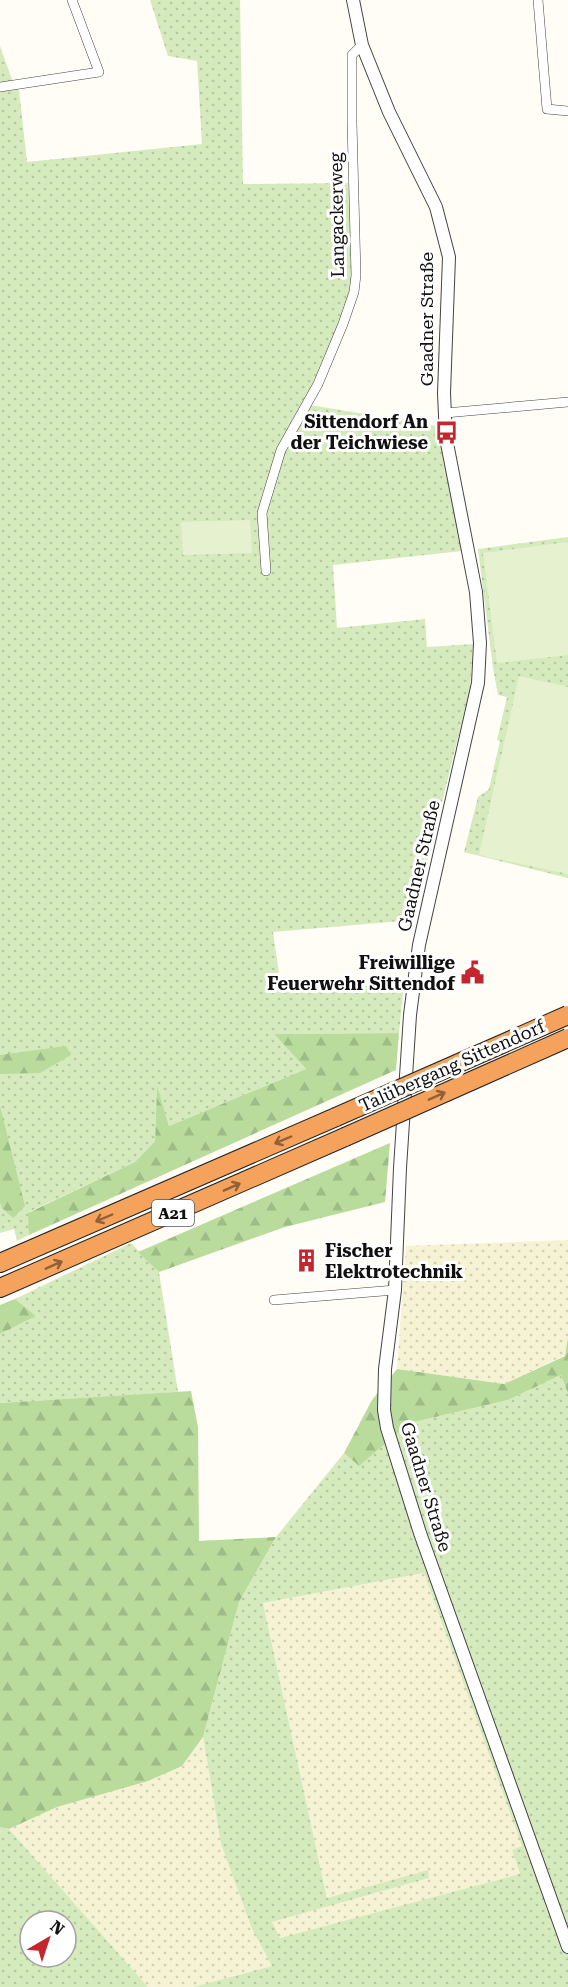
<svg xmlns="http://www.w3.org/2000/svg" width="568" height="1987" font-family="'Roboto Serif',serif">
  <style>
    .farmland { fill: url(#farmland-dots) }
    .grass { fill: url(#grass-dots); fill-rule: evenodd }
    .forest { fill: url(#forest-firs) }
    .pitch { fill: #e6f2cf }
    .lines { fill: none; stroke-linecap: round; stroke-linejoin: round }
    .minor-casing { stroke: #444; stroke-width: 10 }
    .tertiary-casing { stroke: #444; stroke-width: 14 }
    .motorway-casing { stroke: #222; stroke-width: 20 }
    .minor { stroke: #fff; stroke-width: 9 }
    .tertiary { stroke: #fff; stroke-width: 12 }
    .motorway { stroke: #f5a25d; stroke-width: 18 }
    .motorway-bridge-casing { stroke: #222; stroke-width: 20; stroke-linecap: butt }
    .motorway-bridge { stroke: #f5a25d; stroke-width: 18 }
    .oneway { stroke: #8e613b }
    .labels { text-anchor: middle; stroke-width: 6; stroke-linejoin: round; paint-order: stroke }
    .shield { fill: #fff; stroke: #585858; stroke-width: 1.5 }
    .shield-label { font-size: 16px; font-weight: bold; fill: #111 }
    .street-label { font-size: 18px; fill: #111; stroke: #fff }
    .poi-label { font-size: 18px; font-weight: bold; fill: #111; stroke: #fff; text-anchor: end }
  </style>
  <defs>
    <pattern id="farmland-dots" width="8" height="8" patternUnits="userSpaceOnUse" patternTransform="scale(1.5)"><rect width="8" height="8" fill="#f6f3d4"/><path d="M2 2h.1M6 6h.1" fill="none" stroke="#d2cfb5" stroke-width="1.8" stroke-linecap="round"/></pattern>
    <pattern id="grass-dots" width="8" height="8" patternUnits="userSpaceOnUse" patternTransform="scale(1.5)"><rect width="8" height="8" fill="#d5ebbd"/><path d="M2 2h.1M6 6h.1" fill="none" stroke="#b6c8a1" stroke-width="1.8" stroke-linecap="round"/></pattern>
    <pattern id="forest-firs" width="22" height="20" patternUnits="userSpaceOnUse" patternTransform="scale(1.5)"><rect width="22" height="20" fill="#b9dc9c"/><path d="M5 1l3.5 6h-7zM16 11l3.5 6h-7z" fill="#9ebc85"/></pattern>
  </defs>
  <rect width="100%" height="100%" fill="#fffdf5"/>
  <g class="farmland">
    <polygon points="568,1240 568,1337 565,1355 504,1384 397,1369 406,1246"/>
    <polygon points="424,1573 523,1846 512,1850 520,1875 280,1939 271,1922 429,1878 428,1871 327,1898 263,1603"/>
    <polygon points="203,1737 221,1844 252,1929 272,1966 193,1987 148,1987 9,1829 57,1807 182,1766"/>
  </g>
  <g class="grass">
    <polygon points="150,0 240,0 243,184 348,183 354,259 351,289 342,316 304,404 437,426 462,551 333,565 337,628 425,619 427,647 473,644 470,689 413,920 273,932 281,988 404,984 399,1033 274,1034 306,1069 169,1126 157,1088 155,1141 135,1162 29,1212 29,1235 17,1241 14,1229 0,1233 0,46 11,77 19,90 27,162 202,144 197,61 168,56"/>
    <polygon points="568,537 568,878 464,852 478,797 489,789 500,741 497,740 507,697 498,695 493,668 478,549"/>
    <polygon points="131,1243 159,1272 178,1392 0,1403 0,1334 36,1316 15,1299"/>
    <path d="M561,1375L568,1394V1987H193L272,1966L252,1929L221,1844L203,1737L239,1602L276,1537L344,1453L359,1466L410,1423L508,1400ZM424,1573L522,1846L512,1850L520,1874L280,1938L272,1922L429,1878L428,1870L327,1898L263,1603Z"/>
    <path d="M0,1827L9,1829L148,1987H0ZM30,1921H66V1957H30Z"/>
  </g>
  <g class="forest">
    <polygon points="399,1033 396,1070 29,1235 28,1213 135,1162 155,1141 157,1086 169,1126 306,1069 274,1034"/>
    <polygon points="66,1046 71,1055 40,1073 0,1074 0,1055"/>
    <polygon points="0,1106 25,1206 13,1218 2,1208 0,1202"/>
    <polygon points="390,1143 385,1202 285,1227 159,1272 138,1252"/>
    <polygon points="15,1299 36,1316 0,1334 0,1305"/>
    <polygon points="568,1337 568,1394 561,1375 508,1400 410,1423 359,1466 344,1453 372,1400 397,1369 504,1384 565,1356"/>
    <polygon points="191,1391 198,1427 199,1541 276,1537 239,1602 203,1737 182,1766 148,1781 57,1807 9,1829 0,1827 0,1403"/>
  </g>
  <g class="pitch">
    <polygon points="250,520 252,553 183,555 181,522"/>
    <polygon points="568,542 568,655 497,663 483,553"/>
    <polygon points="519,676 568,687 568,874 479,855"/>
  </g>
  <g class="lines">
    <defs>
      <g id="minor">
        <polyline points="538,0 547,109 568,111"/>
        <polyline points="0,87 99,72 72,0"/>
        <polyline points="445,413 568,402"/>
        <polyline points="266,571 262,513 281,450 318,384 343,324 354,292 356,275 352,123 352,55 362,45"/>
        <polyline points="274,1300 395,1290"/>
      </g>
      <polyline id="tertiary" points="353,0 362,45 389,112 436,207 449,257 444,393 446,438 476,592 480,643 478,683 419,945 410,1015 400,1168 395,1290 385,1369 384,1410 387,1428 420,1533 568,1947"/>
      <g id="motorway">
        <polyline points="0,1263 336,1117"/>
        <polyline points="0,1288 345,1137"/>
      </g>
    </defs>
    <use href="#minor" class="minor-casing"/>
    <use href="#tertiary" class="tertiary-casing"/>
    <use href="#motorway" class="motorway-casing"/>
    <use href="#minor" class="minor"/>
    <use href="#tertiary" class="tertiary"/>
    <use href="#motorway" class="motorway"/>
    <defs>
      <g id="motorway-bridge">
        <polyline points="336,1117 568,1015"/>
        <polyline points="345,1137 568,1038"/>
      </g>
    </defs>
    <use href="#motorway-bridge" class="motorway-bridge-casing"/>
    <use href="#motorway-bridge" class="motorway-bridge"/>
  </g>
  <defs><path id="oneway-shaft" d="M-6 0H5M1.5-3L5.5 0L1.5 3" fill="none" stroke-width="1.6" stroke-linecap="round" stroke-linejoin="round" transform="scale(1.5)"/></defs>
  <g class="oneway">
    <use href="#oneway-shaft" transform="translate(437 1096) rotate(-24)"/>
    <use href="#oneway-shaft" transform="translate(283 1140) rotate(157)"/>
    <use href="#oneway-shaft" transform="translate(232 1187) rotate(-24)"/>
    <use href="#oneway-shaft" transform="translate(104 1218) rotate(157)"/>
    <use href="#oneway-shaft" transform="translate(54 1265) rotate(-24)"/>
  </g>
  <defs>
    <symbol id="bus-bare" viewBox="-9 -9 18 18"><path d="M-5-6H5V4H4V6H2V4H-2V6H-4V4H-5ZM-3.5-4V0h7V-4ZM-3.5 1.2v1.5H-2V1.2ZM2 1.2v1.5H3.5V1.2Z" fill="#c4262e" stroke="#fff" stroke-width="2.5" paint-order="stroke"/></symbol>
    <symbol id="civic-bare" viewBox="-9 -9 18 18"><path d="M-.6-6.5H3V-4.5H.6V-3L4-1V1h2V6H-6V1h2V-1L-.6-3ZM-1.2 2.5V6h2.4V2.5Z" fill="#c4262e" stroke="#fff" stroke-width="2.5" paint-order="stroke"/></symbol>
    <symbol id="building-bare" viewBox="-9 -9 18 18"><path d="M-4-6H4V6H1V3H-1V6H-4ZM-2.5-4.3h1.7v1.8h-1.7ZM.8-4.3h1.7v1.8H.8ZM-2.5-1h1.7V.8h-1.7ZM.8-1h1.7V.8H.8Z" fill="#c4262e" stroke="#fff" stroke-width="2.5" paint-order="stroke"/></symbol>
  </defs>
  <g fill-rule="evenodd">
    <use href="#bus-bare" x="430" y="416" width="33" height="33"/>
    <use href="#civic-bare" x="456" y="956" width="33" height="33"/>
    <use href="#building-bare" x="290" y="1244" width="33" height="33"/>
  </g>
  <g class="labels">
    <rect class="shield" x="152" y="1200" width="42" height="26" rx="4.5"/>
    <g class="shield-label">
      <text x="173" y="1219">A21</text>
    </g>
    <g class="street-label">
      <text transform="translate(337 215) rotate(-91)" y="6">Langackerweg</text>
      <text transform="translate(427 319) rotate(-90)" y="6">Gaadner Straße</text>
      <text transform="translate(419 866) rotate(-77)" y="6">Gaadner Straße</text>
      <text transform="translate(452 1066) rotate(-24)" y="6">Talübergang Sittendorf</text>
      <text transform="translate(426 1487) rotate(73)" y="6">Gaadner Straße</text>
    </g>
    <g class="poi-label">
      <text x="428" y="428">Sittendorf An<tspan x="428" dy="21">der Teichwiese</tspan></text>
      <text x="455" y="969">Freiwillige<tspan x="455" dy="21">Feuerwehr Sittendof</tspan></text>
      <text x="325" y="1257" text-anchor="start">Fischer<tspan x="325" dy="21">Elektrotechnik</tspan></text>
    </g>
  </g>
  <g transform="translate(48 1939) rotate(39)"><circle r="28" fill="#ffffff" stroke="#a0a0a0" stroke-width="1.5"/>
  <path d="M0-4.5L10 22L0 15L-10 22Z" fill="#c4262e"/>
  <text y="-9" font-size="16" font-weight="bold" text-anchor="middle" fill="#111111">N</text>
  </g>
</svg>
